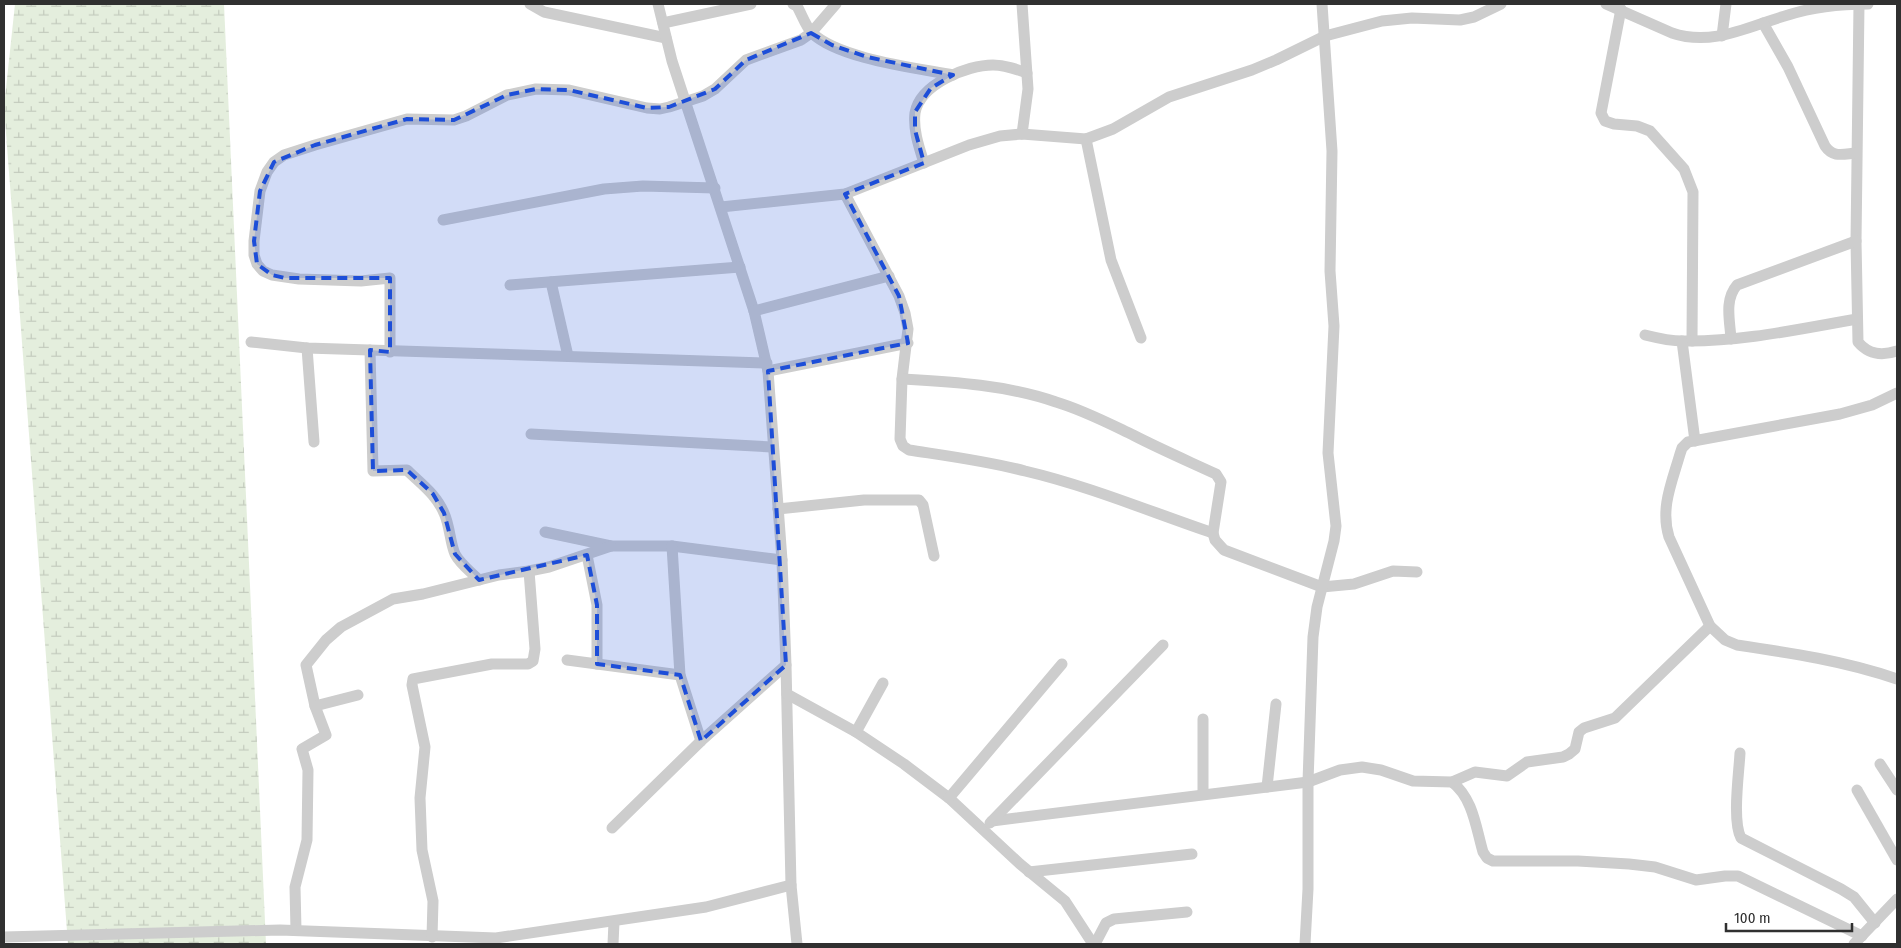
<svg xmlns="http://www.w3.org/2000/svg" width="1901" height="948" font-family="'Fira Sans Condensed',sans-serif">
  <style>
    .wetland { fill: url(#wetland-marsh) }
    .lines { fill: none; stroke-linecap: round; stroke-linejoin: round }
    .minor { stroke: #cdcdcd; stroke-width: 11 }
    .marked { fill: #1d4ed8; fill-opacity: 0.2; stroke: #1d4ed8; stroke-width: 4; stroke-dasharray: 10 6; stroke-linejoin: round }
  </style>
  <defs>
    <pattern id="wetland-marsh" width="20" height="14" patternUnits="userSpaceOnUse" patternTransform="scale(1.25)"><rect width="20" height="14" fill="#e4eedd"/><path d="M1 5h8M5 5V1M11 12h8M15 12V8" fill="none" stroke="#c4ccbe"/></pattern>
  </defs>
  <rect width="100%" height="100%" fill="#fff"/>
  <polygon class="wetland" points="15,4 224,4 266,944 68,944 4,107"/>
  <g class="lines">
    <g class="minor">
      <polyline points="530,4 544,12 666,38"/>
      <polyline points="658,4 672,61 754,311 768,371 782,560 786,665 791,885 797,944"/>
      <path d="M793,4L797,6C802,15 806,27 812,33C839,59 917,68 953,75"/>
      <polyline points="1022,4 1028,89 1022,134"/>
      <path d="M1606,4L1672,33C1713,47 1749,26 1788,15C1813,7 1841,4 1868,4"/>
      <path d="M1859,4L1856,241L1858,342C1869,355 1882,356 1897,351"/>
      <polyline points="1621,9 1601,113 1605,121 1614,124 1637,126 1650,131 1684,169 1693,192 1692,341"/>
      <polyline points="663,23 751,4"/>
      <path d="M1763,23L1788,67L1825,146C1833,158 1843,154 1856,153"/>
      <polyline points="1722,36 1726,4"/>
      <polyline points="1086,139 1111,260 1141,338"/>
      <path d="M924,163C919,147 913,130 915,113C920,84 967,65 993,65C1005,65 1016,69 1027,73"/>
      <path d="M845,194L899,296L905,313L908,329L902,379L900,439L903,446L909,450C948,456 987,461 1025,471C1089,486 1151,512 1213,533"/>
      <polyline points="721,207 845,194 969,145 1000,136 1022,134 1086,139 1113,129 1169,97 1252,70 1276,60 1325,36 1382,21 1412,18 1460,20 1474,17 1501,4"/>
      <polyline points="443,220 604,189 643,186 715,188"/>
      <polyline points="551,282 568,356"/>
      <polyline points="510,285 740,267"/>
      <polyline points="754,311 889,276"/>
      <path d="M1645,335C1657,338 1670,341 1683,341C1741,342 1799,329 1857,319"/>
      <path d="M1731,339C1730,321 1724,300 1737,285L1856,241"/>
      <polyline points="1682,341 1695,441"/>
      <polyline points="251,342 307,348 767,363"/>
      <polyline points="307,348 314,442"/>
      <path d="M370,350L373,471L407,470C421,484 436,494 444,513C450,526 450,543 455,554C460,564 471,572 479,580"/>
      <polyline points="390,352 390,278 361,281 299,279 272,275 263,271 257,264 254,255 254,241 260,191 267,172 274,162 284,155 315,145 407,119 454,120 466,116 507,95 536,89 569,90 647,108 660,109 669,107 703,96 715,89 746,60 801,40 811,33 836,4"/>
      <polyline points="768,371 908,343"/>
      <path d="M902,379C954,382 1007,385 1056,402C1083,410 1108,423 1133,435C1160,449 1188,461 1216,474L1221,482L1213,533L1215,540L1224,550L1322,587L1354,584L1393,571L1417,572"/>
      <path d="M1897,393L1872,405L1840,414L1688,442L1682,448L1680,454C1672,482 1660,508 1669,537L1710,626L1725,640L1737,645C1791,653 1845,661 1897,679"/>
      <polyline points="531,434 772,447"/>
      <polyline points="778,509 864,500 919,500 923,505 934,556"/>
      <polyline points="545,532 611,546 672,546 782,560"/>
      <polyline points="672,546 680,675 701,741"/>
      <polyline points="587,555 597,605 597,664"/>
      <polyline points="567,660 680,675"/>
      <polyline points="787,694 856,732 904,764 949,798 1020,864 1065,901 1093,944"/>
      <polyline points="315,706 306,665 326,640 341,627 393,599 423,594 499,575 529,571 549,567 611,546"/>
      <polyline points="856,732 883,683"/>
      <path d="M1740,753C1739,773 1732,821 1741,838L1841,889L1854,897L1875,923"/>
      <polyline points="1880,764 1897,790"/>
      <path d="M1452,782C1473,798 1476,828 1483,852L1487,858L1493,861H1578L1629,864L1655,867L1696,880L1725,876H1738L1862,936"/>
      <polyline points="1267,787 1276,704"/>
      <polyline points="1857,790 1897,860"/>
      <polyline points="1203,794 1203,719"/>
      <polyline points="949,798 1062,664"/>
      <polyline points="992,821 1308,782 1340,770 1362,767 1381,770 1413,781 1452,782 1475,772 1507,776 1527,762 1563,757 1569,754 1575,749 1579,732 1584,728 1615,718 1710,626"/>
      <polyline points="990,823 1163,645"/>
      <polyline points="612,828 701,741 786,665"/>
      <polyline points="1029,872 1192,854"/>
      <polyline points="296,930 295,887 307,840 308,770 302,749 326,735 315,706 358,695"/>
      <polyline points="4,937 280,930 496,938 706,907 791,885"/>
      <polyline points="432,937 433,901 422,850 420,798 425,747 412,685 413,679 492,664 528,664 533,661 535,649 529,571"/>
      <polyline points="613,944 614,922"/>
      <polyline points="1095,944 1106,923 1114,919 1187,912"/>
      <polyline points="1305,944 1308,889 1308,782 1313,637 1317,607 1334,541 1336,526 1328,453 1334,326 1330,271 1332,151 1322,4"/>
      <polyline points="1854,944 1897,899"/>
    </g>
  </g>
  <path class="marked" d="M811,33L832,45L867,57L953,75L931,88L915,112V130L924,163L845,194L899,296L908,343L768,371L786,665L701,741L680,675L597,664V605L587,555L479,580L455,554L444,513L433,494L407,470L373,471L370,350L390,352V278H285L272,275L257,264L254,241L260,191L274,162L315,145L407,119L454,120L507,95L536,89L569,90L647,108L669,107L715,89L746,60Z"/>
  <rect width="1901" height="948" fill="none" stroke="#303030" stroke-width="10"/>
  <path d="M1726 923v8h126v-8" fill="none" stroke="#303030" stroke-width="2.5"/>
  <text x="1734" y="923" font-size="15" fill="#303030" stroke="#ffffff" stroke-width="4" paint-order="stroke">100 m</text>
</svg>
